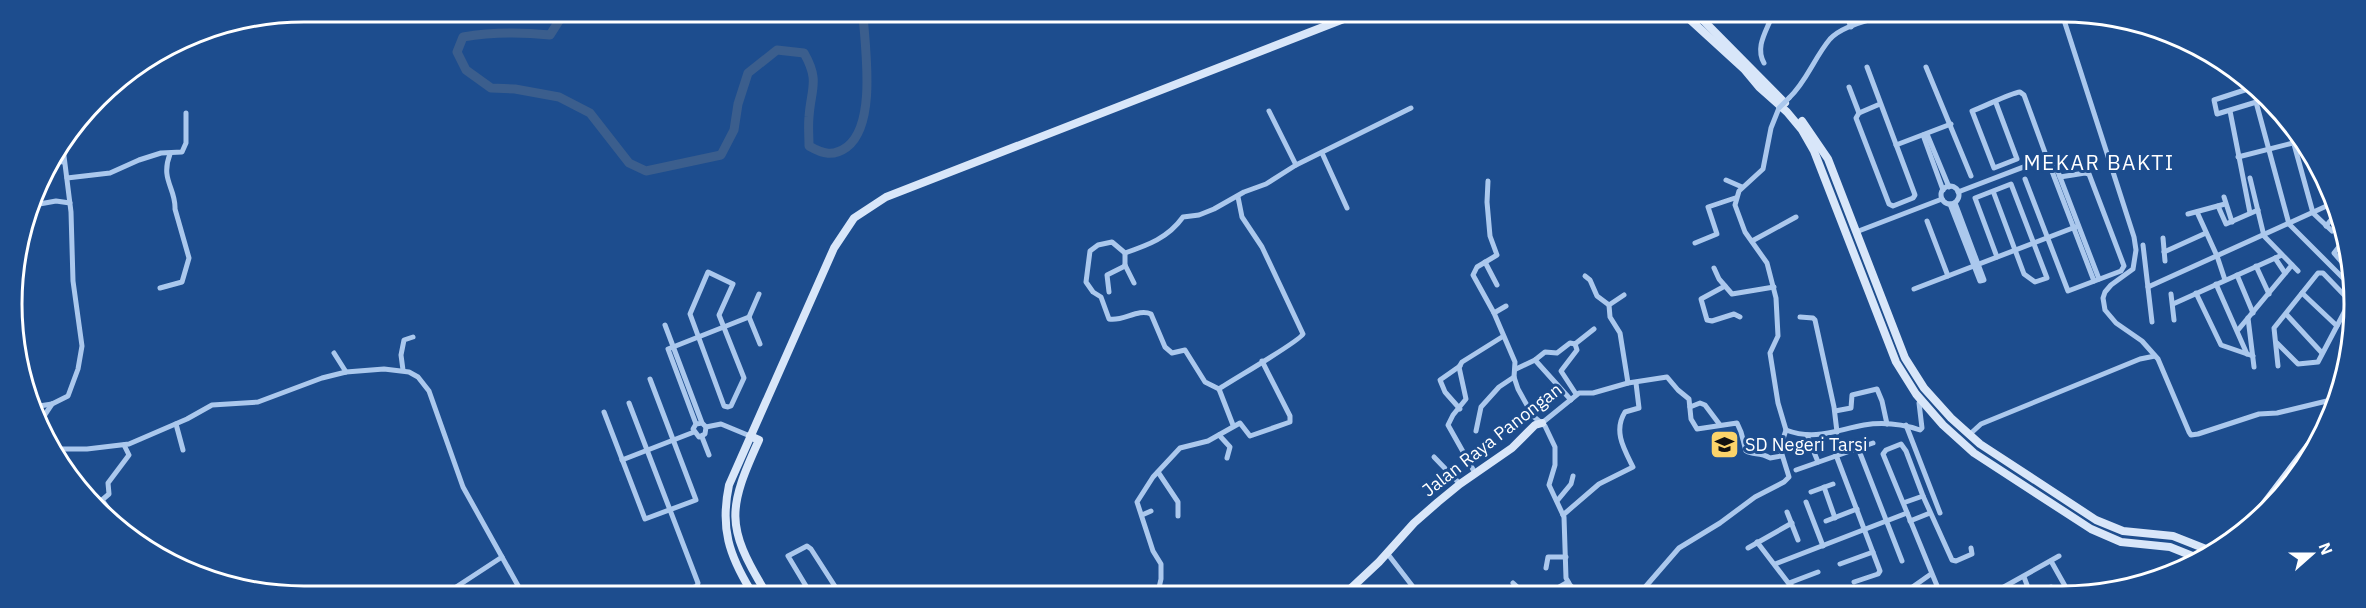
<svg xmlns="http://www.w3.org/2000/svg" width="2366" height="608" font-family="'IBM Plex Sans',sans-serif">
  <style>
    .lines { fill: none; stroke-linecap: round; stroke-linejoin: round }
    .river { stroke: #3b5e8d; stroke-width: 9 }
    .street { stroke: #abc8ed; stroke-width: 5 }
    .secondary { stroke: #d8e6f9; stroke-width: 8 }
    .street-bridge { stroke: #abc8ed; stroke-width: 5 }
    .labels { text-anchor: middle; stroke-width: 6; stroke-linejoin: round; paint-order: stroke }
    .street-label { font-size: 18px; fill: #fff; stroke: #1d4d8e }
    .poi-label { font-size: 18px; fill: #fff; stroke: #1d4d8e; text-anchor: start }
    .quarter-label { font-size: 21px; letter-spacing: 1.5px; fill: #fff; stroke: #1d4d8e }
    .rim { fill: none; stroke: #fff; stroke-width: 3 }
  </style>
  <rect width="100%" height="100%" fill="#1d4d8e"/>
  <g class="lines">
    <path class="river" d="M564,13L550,35C521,32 492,32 463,37L457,52L466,70L491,88L515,89L559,97L590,113L629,163L646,171L721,155L734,130L738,104L748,73L777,50L804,53C820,81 811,88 809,117C808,126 809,136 809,146C823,154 833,157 847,147C877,124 865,48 863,14"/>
    <g class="street">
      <polyline points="1847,17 1851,27"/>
      <polyline points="2063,17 2134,237 2136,250 2133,269 2111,285 2105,292 2103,298 2105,310 2116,323 2142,341 2158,359 2189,432 2191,435 2198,434 2259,414 2277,413 2335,399"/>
      <path d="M1764,63C1755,47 1766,32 1772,16"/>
      <polyline points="1867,67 1915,195 1913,198 1893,206 1889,204 1856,118 1859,113 1880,104"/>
      <polyline points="1926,67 1971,176"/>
      <polyline points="1849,87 1859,113"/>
      <polyline points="2251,88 2214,100 2217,114 2263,100"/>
      <path d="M1789,98C1807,81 1814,58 1830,39C1841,27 1863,22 1878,17"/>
      <polyline points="2256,102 2289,224 2348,283"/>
      <polyline points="1269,111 1296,165"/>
      <polyline points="2230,111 2250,213"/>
      <polyline points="2289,126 2313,213 2332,231"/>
      <polyline points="1927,134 1949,187"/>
      <polyline points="1923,135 1943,190"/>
      <polyline points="1896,145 1951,124"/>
      <polyline points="1322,153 1347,208"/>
      <polyline points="2238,157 2293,143"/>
      <polyline points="2047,158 2055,164 2099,279"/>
      <polyline points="53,161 64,162"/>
      <polyline points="2051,161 2050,166 2094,281"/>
      <polyline points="67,178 110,173 139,160 161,153 182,152 186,143 186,113"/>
      <polyline points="2250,178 2264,236 2298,271"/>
      <polyline points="2025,179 2068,291 2121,271 2124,266 2089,174 2085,173 2060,177"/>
      <polyline points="1726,180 1742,187"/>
      <polyline points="1488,181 1487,202 1490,236 1497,255 1477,267 1473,275 1494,313 1515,362 1514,377 1518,389 1533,416 1545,426 1555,447 1555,465 1549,485 1564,517 1566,578 1570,585 1578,593"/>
      <circle cx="1950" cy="195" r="9"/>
      <polyline points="1993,191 2024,274 2035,282 2047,278 2011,184 1975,198 1997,257"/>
      <path d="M1958,192L2047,158L2024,95L2020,92C2010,93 1984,107 1972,111L1994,168L2017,159L1996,103"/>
      <polyline points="2224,197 2232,222"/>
      <polyline points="1950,204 1980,281 1984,280 1955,203"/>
      <polyline points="34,205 56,201 70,203"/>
      <polyline points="2218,206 2226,224 2258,210"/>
      <polyline points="2197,212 2217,256 2225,280"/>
      <polyline points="2188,214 2225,204"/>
      <polyline points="1927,221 1948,276"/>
      <polyline points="2326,226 2335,215"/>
      <polyline points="1856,232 1942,199"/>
      <polyline points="2163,238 2165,261"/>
      <polyline points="2345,239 2334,253 2348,269"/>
      <polyline points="1752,241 1796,217"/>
      <polyline points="1695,243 1717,234 1708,207 1735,198"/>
      <polyline points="2143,245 2152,322"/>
      <polyline points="2164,252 2206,233"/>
      <polyline points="2275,258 2285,273"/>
      <polyline points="1485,262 1497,285"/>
      <polyline points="1125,265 1134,283"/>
      <polyline points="2256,266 2269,294"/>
      <polyline points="1714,268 1719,279 1732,294 1774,287"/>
      <polygon points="708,272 733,284 719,315 744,378 731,406 728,407 724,406 690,314"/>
      <polyline points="2237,275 2253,313"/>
      <polyline points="1585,276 1590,280 1597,296 1609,305"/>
      <polyline points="2216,284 2247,354"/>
      <polyline points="1725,286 1701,299 1707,320 1712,321 1734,314 1740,317"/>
      <polyline points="2148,287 2331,204"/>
      <path d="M160,288L182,282L189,258L175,209C176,188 160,180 170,154"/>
      <polyline points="1914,289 2078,226"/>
      <polyline points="1109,292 1107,275 1125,266 1125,253"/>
      <polyline points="2196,293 2221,345 2253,356"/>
      <polyline points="2302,293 2337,326"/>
      <polyline points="759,294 749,317 760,344"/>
      <polyline points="2171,294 2174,320"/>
      <polyline points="1624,295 1609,305 1610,317 1620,333 1628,383"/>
      <polyline points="2173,304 2282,255"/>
      <polyline points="1494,313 1506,306"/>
      <polyline points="2286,314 2322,353"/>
      <polyline points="1800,317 1813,318 1815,320 1834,407 1837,432"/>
      <polyline points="2248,318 2254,367"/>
      <polyline points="665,325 702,423 706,427 705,434 699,437 693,429 696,424 702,423"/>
      <polyline points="2238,330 2292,265"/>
      <polyline points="2277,343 2298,364 2318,362 2348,305"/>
      <polyline points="1575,344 1577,350 1561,371 1576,394"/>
      <polyline points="334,353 346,372"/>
      <polyline points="1535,360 1571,400"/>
      <polyline points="2278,366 2274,328 2318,273 2323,273 2348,299"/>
      <polyline points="1516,369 1535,360 1545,352 1557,353 1570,343 1575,344 1594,329"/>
      <polyline points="403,370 401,355 404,340 413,337"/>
      <path d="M1219,389C1232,380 1299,342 1303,334L1262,247L1242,217L1238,197"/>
      <polyline points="629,403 698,583 697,586 684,591"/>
      <polyline points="33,407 52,404 68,396 78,369 82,346 73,281 71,212 63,148"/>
      <polyline points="1690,407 1700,403 1705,405 1720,425"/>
      <polyline points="1460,409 1445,392 1440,380 1460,366"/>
      <polyline points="1835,411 1851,408 1852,395 1877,389 1882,401 1887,424"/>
      <polyline points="604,412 645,519 696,500 650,379"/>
      <polyline points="40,422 52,404"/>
      <path d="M1542,423L1579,393H1593L1628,383L1667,377L1678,390L1689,399L1691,419L1697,429L1737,423L1741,432L1746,451C1754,456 1759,451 1770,458L1781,456"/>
      <polyline points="176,424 183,450"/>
      <polyline points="696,424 668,349 749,317"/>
      <path d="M1233,425L1219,389L1205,382L1185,350L1172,353L1165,347L1151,314C1138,308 1123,322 1109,319L1101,297L1093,292L1086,282L1090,251L1098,245L1112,242L1125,253C1148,245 1168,238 1183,217L1199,215L1214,209L1244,192L1266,184L1296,165L1411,108"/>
      <polyline points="1906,425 1940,513"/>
      <polyline points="706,427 721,424 750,436"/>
      <path d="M1786,430C1815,441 1836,430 1864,425C1883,422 1902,424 1920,430L1922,428L1919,403L1921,401"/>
      <polyline points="1476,431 1481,407 1499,387 1514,377"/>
      <polyline points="1219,435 1230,447 1227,458"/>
      <polyline points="1807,435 1818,462"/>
      <polyline points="1969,435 1981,424 2140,359 2155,356"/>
      <polyline points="702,437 709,455"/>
      <polyline points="1858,448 1902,561"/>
      <polyline points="55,449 87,449 129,444 187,419 212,405 258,402 322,378 346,372 384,369 409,372 418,377 429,391 463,487 521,591"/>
      <polyline points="1836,455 1880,571 1878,574 1854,582"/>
      <polyline points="1434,457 1460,484"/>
      <polyline points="622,460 694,432"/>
      <polyline points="1796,470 1873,443"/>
      <polyline points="1158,472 1178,502 1178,516"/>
      <polyline points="1475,473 1448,425 1453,415 1466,399 1459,367 1462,362 1502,337"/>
      <polyline points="1824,487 1835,518"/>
      <polyline points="1811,492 1833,484"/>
      <polyline points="1923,496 1952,560 1956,561 1972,554 1971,548"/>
      <polyline points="1557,501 1571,484 1573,476"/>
      <polyline points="1806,502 1823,546"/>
      <polyline points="1903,503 1923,496 1906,451 1901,444 1886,450 1883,454 1940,593"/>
      <polyline points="1787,512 1798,540"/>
      <polyline points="1142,515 1151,511"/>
      <path d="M1563,515L1599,484L1633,467C1624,449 1613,431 1625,412L1639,408L1636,383"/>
      <polyline points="117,521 102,500 109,494 108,483 129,455 124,445"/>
      <polyline points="1826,521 1857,509"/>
      <polyline points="1910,521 1930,513"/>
      <polyline points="1757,542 1796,593"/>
      <polyline points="1748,548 1792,523"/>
      <polyline points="1387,553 1417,592"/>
      <polyline points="2051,561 2069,593"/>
      <polyline points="1775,564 1907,513"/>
      <polyline points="1840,564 1873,552"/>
      <polyline points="1546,568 1548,557 1566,557"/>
      <polyline points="2024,577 2030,593"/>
      <polyline points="1513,583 1524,593"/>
      <polyline points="1789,583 1818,572"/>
      <polyline points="450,591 502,557"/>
      <polyline points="809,591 788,556 807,546 811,549 838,591"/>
      <polyline points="1158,592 1161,579 1161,564 1153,551 1137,502 1153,477 1180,448 1208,441 1240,423 1250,436 1290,422 1290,416 1262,361"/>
      <polyline points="1549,593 1568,582"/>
      <polyline points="1640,593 1679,548 1720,523 1755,497 1784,482 1789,477 1780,448 1786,430 1778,403 1770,353 1778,336 1776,298 1767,263 1745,232 1735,205 1739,191 1763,169 1771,128 1779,108"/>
      <polyline points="1781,593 1791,585"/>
      <polyline points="1826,593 1828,592"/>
      <polyline points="1904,593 1931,574"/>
      <polyline points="1993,593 2059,556"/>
      <polyline points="2040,593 2051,587"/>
    </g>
    <g class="secondary">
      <polyline points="1686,16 1744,69 1759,87 1787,112 1802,130 1814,151 1896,362 1916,394 1943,425 1974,453 2091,529 2121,542 2170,547 2200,559"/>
      <polyline points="1699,16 1785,103"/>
      <polyline points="1802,121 1828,159 1905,358 1924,388 1951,418 1980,444 2096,520 2123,531 2173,536 2211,551"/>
      <path d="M750,436L759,440C728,508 725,526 765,591"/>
      <polyline points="2249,524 2329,419"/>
      <path d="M751,591C729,555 720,528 729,485L834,248L854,218L886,197L1354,15"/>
      <polyline points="1347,592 1379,562 1414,523 1438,502 1460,484 1512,448 1535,425 1542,423"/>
    </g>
    <polyline class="street-bridge" points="1779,108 1789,98"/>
  </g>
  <defs>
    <symbol id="school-square" viewBox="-11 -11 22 22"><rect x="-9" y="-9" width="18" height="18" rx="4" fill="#fcd46a" stroke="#1d4d8e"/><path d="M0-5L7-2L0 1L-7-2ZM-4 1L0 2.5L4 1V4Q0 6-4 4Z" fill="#111"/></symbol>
  </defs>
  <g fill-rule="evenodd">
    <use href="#school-square" x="1708" y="428" width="33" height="33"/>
  </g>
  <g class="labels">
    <g class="street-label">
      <text transform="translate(1492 440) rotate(-38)" y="6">Jalan Raya Panongan</text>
    </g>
    <g class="poi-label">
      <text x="1745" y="451">SD Negeri Tarsi</text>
    </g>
    <g class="quarter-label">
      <text x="2099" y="170">MEKAR BAKTI</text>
    </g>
  </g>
  <path d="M0 0H2366V608H0ZM304 22H2062A282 282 0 0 1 2344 304V304A282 282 0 0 1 2062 586H304A282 282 0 0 1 22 304V304A282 282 0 0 1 304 22Z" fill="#1d4d8e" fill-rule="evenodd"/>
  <path class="rim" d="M304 22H2062A282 282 0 0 1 2344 304V304A282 282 0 0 1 2062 586H304A282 282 0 0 1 22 304V304A282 282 0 0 1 304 22Z"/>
  <g transform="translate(2312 554) rotate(69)" stroke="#1d4d8e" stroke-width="4.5" paint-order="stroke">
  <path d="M0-4.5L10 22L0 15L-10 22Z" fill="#ffffff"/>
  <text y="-9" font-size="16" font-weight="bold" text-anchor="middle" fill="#ffffff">N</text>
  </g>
</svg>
